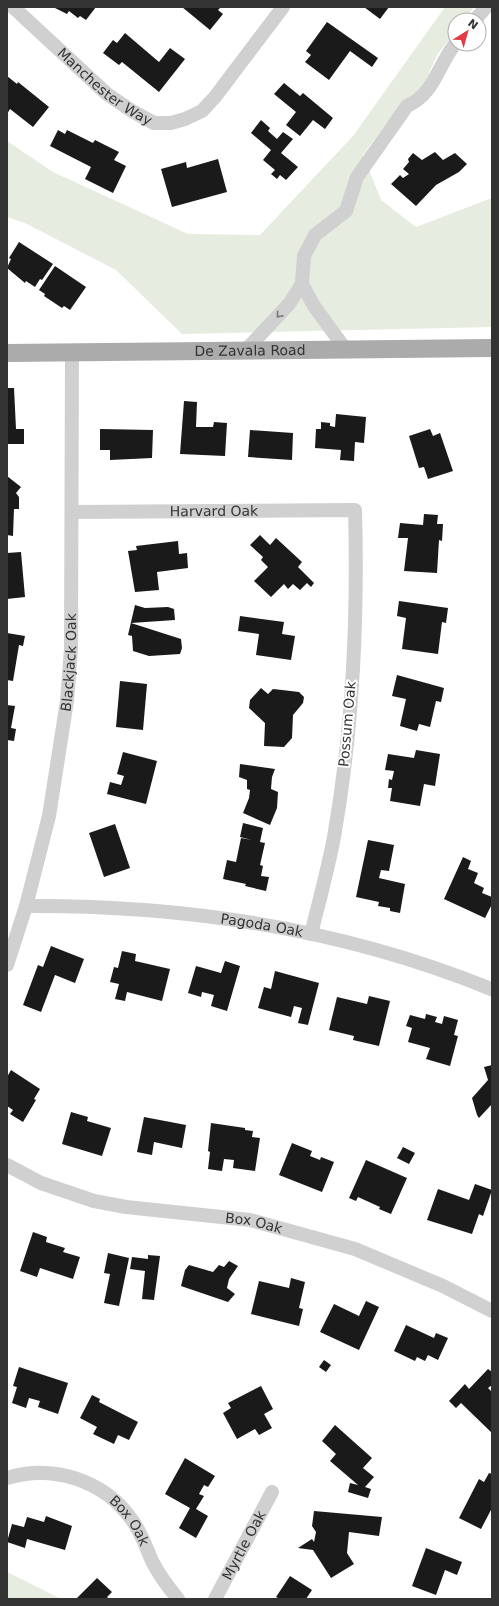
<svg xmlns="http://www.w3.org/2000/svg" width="499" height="1606" font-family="'DejaVu Sans',sans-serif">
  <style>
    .green { fill: #e6ecdf }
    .building { fill: #1a1a1a }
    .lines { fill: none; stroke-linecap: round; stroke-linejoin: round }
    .minor { stroke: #d0d0d0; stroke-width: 14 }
    .major { stroke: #ababab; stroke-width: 18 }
    .oneway { stroke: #7a7a7a }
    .labels { text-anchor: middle; stroke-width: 4; stroke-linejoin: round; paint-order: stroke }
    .street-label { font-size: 14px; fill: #333; stroke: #fff }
  </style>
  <rect width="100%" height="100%" fill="#fff"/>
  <g class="green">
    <polygon points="445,7 474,7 464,20 455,20 455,32 437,55 423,87 407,99 387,122 363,155 381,200 416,227 492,198 492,327 182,334 116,270 25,223 7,217 7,141 53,172 188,234 260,235 353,136"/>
    <polygon points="7,1572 61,1599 7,1599"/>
  </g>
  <g class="building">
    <polygon points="53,7 96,7 86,20 80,16 78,18 69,11 67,14"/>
    <polygon points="182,7 221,7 218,10 223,14 210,30"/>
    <polygon points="364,7 389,7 380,19"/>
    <polygon points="327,22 378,58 372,67 350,51 329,80 305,62 311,55 306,51"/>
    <polygon points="125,33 159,62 170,48 185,59 159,92 122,62 119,65 103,53 113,40 117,43"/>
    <polygon points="7,76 17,84 18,82 49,107 33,127 10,109 7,114"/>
    <polygon points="284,83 300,96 303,93 333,118 325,129 313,120 300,136 286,125 296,112 274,94"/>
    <polygon points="261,120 270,128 268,131 277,139 283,132 293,139 281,153 298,167 286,180 280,175 277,179 271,174 275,170 263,160 271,150 251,133"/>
    <polygon points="58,130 65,134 67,130 93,143 95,140 119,152 114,160 126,166 113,193 85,179 91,167 50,146"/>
    <polygon points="435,152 443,160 455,153 467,164 459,172 436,185 416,206 391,184 400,175 403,178 409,174 403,169 409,162 408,159 413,153 422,160"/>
    <polygon points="218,159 227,192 172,207 161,169 186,162 187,168"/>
    <polygon points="19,242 53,264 42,280 40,279 35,287 26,281 25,283 7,268 11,259 9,258"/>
    <polygon points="55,266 86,287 70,310 64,306 62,308 44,296 45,294 39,290"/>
    <polygon points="7,388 14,388 16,429 24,429 24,444 7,444"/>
    <polygon points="184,401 197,402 196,427 213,427 214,422 227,423 225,456 180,454"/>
    <polygon points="336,414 366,417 364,443 355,442 354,461 340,460 341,450 315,448 316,429 321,429 321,422 330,423 330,426 335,427"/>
    <polygon points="100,429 153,430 152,458 110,460 110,450 100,450"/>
    <polygon points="430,429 433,436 440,433 453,471 428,479 424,467 419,468 409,436"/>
    <polygon points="250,430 293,433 292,460 248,457"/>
    <polygon points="7,476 21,487 16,493 19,497 19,509 14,509 13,536 7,535"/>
    <polygon points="424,514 438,515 437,524 443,524 442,541 439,540 437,573 404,571 408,538 398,538 400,523 423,525"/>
    <polygon points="260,535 270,545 276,538 302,562 298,567 314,583 311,587 307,583 300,590 293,584 288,589 284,584 271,597 254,581 268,567 261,560 263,557 250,545"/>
    <polygon points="178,541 179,554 187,553 188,568 157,572 159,590 135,592 128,551 137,550 136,546"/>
    <polygon points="21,552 25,597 7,599 7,553"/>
    <polygon points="399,601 448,608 446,623 442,622 438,654 402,649 406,618 397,616"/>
    <polygon points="135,605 145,608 168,607 174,609 175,620 131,623 181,639 182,648 180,654 149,656 133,651 132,636 128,635"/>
    <polygon points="240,616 284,622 282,634 295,636 291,660 256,655 259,634 238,631"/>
    <polygon points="7,633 25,636 23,646 19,645 13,681 7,680"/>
    <polygon points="397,675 444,688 441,702 436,701 430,727 419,724 417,731 400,726 406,699 392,696"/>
    <polygon points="120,681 147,684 143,730 116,727"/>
    <polygon points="261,688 268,694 273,689 282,690 299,692 304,697 303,703 293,715 292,738 284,747 264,746 265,723 249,708 250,700"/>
    <polygon points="7,705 15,706 11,728 16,729 14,741 7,740"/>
    <polygon points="416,750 440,754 435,786 424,784 420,806 390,801 392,788 388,788 389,779 392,780 394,771 385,770 388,754 414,758"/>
    <polygon points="123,752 157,761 146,804 107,794 110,782 121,785 124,776 117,774"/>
    <polygon points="240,764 275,769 272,777 271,789 278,792 277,808 270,825 243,813 249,798 250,790 247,789 247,780 239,777"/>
    <polygon points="243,823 263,828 260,842 265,843 260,865 263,866 261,876 269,877 266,891 245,886 246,884 223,879 227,860 236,862 241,838 252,840 240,837"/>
    <polygon points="115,824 130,868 104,877 89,833"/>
    <polygon points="368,840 394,845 389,871 381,870 379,878 405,884 400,913 390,911 390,908 378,906 379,902 356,897"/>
    <polygon points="463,857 471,861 468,869 478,873 474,883 484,888 482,893 492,897 492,904 485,918 444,899"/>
    <polygon points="51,946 84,959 75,983 55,975 41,1012 23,1005 38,965 43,967"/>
    <polygon points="122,951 136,954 135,961 170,969 162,1001 127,992 125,1001 115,999 119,984 110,982 114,967 118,968"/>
    <polygon points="225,961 240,966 227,1011 211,1006 214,995 202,992 201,997 188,993 196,966 221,973"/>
    <polygon points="275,971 319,983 308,1025 298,1023 302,1008 294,1006 291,1017 258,1008 264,987 271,989"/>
    <polygon points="369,996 390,1001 379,1046 353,1040 354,1036 329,1030 337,997 367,1004"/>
    <polygon points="426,1014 437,1017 435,1022 442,1024 444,1016 458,1020 454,1035 458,1036 450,1066 426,1059 430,1048 408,1042 412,1028 406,1026 410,1015 425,1019"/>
    <polygon points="492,1065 492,1104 479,1118 477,1115 472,1098 488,1080 484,1067"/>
    <polygon points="11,1070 40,1089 34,1099 36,1100 23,1122 10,1114 13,1110 7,1106 7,1077"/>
    <polygon points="71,1112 88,1117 87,1121 111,1128 102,1156 62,1144"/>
    <polygon points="144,1117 186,1125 182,1148 154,1142 152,1155 137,1152"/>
    <polygon points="211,1123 245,1128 245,1130 253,1131 252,1137 260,1138 255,1171 233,1168 234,1160 224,1159 222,1171 208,1169 210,1152 208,1151"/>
    <polygon points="292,1143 312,1151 310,1156 320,1160 321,1157 334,1162 322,1192 279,1175"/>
    <polygon points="403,1147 415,1153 409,1164 397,1158"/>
    <polygon points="366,1160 407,1178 391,1214 379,1209 380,1207 358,1197 356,1201 349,1198"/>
    <polygon points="475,1184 492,1190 483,1216 479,1214 472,1234 427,1220 438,1189 469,1200"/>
    <polygon points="33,1232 47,1237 46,1242 65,1248 63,1252 80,1257 73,1279 40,1268 37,1277 20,1271"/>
    <polygon points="108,1253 129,1258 119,1306 104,1303 110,1274 104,1273"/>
    <polygon points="148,1255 160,1256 154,1300 142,1299 145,1271 130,1269 132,1257 148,1259"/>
    <polygon points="229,1261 238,1266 229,1279 227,1288 235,1294 228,1302 181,1286 185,1270 189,1265 213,1272 219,1265 224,1267"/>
    <polygon points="291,1278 305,1282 299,1308 303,1309 299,1326 251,1314 259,1281 289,1288"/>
    <polygon points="366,1301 379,1307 359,1350 320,1332 334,1304 359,1316"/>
    <polygon points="406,1325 434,1338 436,1333 448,1338 438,1360 428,1355 425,1361 417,1357 415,1361 394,1351"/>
    <polygon points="324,1360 331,1365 326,1372 319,1367"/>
    <polygon points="19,1367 68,1383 58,1414 38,1407 40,1401 29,1398 26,1408 12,1403 17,1387 13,1386"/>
    <polygon points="488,1369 492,1372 492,1385 488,1388 492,1392 492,1433 461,1403 456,1408 449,1401 465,1384 469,1389"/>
    <polygon points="261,1386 273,1409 264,1414 272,1428 259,1435 255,1429 237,1439 223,1413 231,1408 228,1403"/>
    <polygon points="92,1395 100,1399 99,1402 138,1422 129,1440 118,1435 114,1444 93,1434 97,1427 80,1418"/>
    <polygon points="335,1425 372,1458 363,1468 374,1477 365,1487 371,1489 368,1498 348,1492 350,1483 358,1485 330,1461 336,1454 322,1441"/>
    <polygon points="185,1458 215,1476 208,1487 204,1485 199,1494 204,1496 196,1509 208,1516 196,1538 179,1528 190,1508 165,1494"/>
    <polygon points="489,1473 492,1474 492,1508 481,1529 459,1518 479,1479 484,1482"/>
    <polygon points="314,1511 382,1517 379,1536 349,1532 347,1553 354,1564 331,1578 313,1550 298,1548 312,1539 314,1542 316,1532 312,1526"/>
    <polygon points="46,1516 72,1526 65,1550 27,1539 25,1548 7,1542 12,1524 24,1527 27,1517 44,1522"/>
    <polygon points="426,1548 462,1562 457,1575 445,1570 436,1595 412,1586"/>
    <polygon points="290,1576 312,1590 306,1599 280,1599 276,1597"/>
    <polygon points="97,1578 112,1592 107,1597 109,1599 76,1599"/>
  </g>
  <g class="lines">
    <g class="minor">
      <path id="s1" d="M13,7L107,94L132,111L154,123H171L185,119L202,111L215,97L283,7"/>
      <polyline points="475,20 486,7"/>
      <polyline points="302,284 314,306 346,350"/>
      <path d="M245,351L289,304L302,284L304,256L315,235L346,211L357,177L407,106C435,93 437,67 455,44"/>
      <path id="s2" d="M73,512L355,510C358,618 353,729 334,837C328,869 319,902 311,934"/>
      <path id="s3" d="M26,906C184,905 344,929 491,989"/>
      <path id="s4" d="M7,965L26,906L49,816L67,701L71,649L72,352"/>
      <path id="s5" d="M7,1165L41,1183L94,1201L126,1207L250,1220L355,1249L443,1286L492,1311"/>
      <path id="s6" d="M7,1478C53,1464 104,1480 132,1520C141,1532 146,1547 152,1561C159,1575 168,1587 178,1599"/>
      <path id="s7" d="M215,1599L272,1492"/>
    </g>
    <path class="major" id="s8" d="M7,353L492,348"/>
  </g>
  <defs><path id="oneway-chevron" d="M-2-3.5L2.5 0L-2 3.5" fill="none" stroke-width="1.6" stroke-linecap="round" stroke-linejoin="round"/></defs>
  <use class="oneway" href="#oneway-chevron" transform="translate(279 315) rotate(131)"/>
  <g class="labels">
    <g class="street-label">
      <text dy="5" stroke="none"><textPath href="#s1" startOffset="122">Manchester Way</textPath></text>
      <text dy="5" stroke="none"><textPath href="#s8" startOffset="243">De Zavala Road</textPath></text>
      <text dy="5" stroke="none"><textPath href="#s2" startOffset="141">Harvard Oak</textPath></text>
      <text dy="5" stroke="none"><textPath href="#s4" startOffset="310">Blackjack Oak</textPath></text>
      <text transform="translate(347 724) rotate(-85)" y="5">Possum Oak</text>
      <text dy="5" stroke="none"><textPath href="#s3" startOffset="237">Pagoda Oak</textPath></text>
      <text dy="5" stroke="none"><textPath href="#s5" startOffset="256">Box Oak</textPath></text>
      <text dy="5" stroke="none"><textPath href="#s6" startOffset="140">Box Oak</textPath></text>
      <text dy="5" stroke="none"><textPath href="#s7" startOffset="61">Myrtle Oak</textPath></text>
    </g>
  </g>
  <rect width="499" height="1606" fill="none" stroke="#333333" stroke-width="16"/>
  <g transform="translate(467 32) rotate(37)"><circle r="19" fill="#ffffff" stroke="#adadad"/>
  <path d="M0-3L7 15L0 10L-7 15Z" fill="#e63946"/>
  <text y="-6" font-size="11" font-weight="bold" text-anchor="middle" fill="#333333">N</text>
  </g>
</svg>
